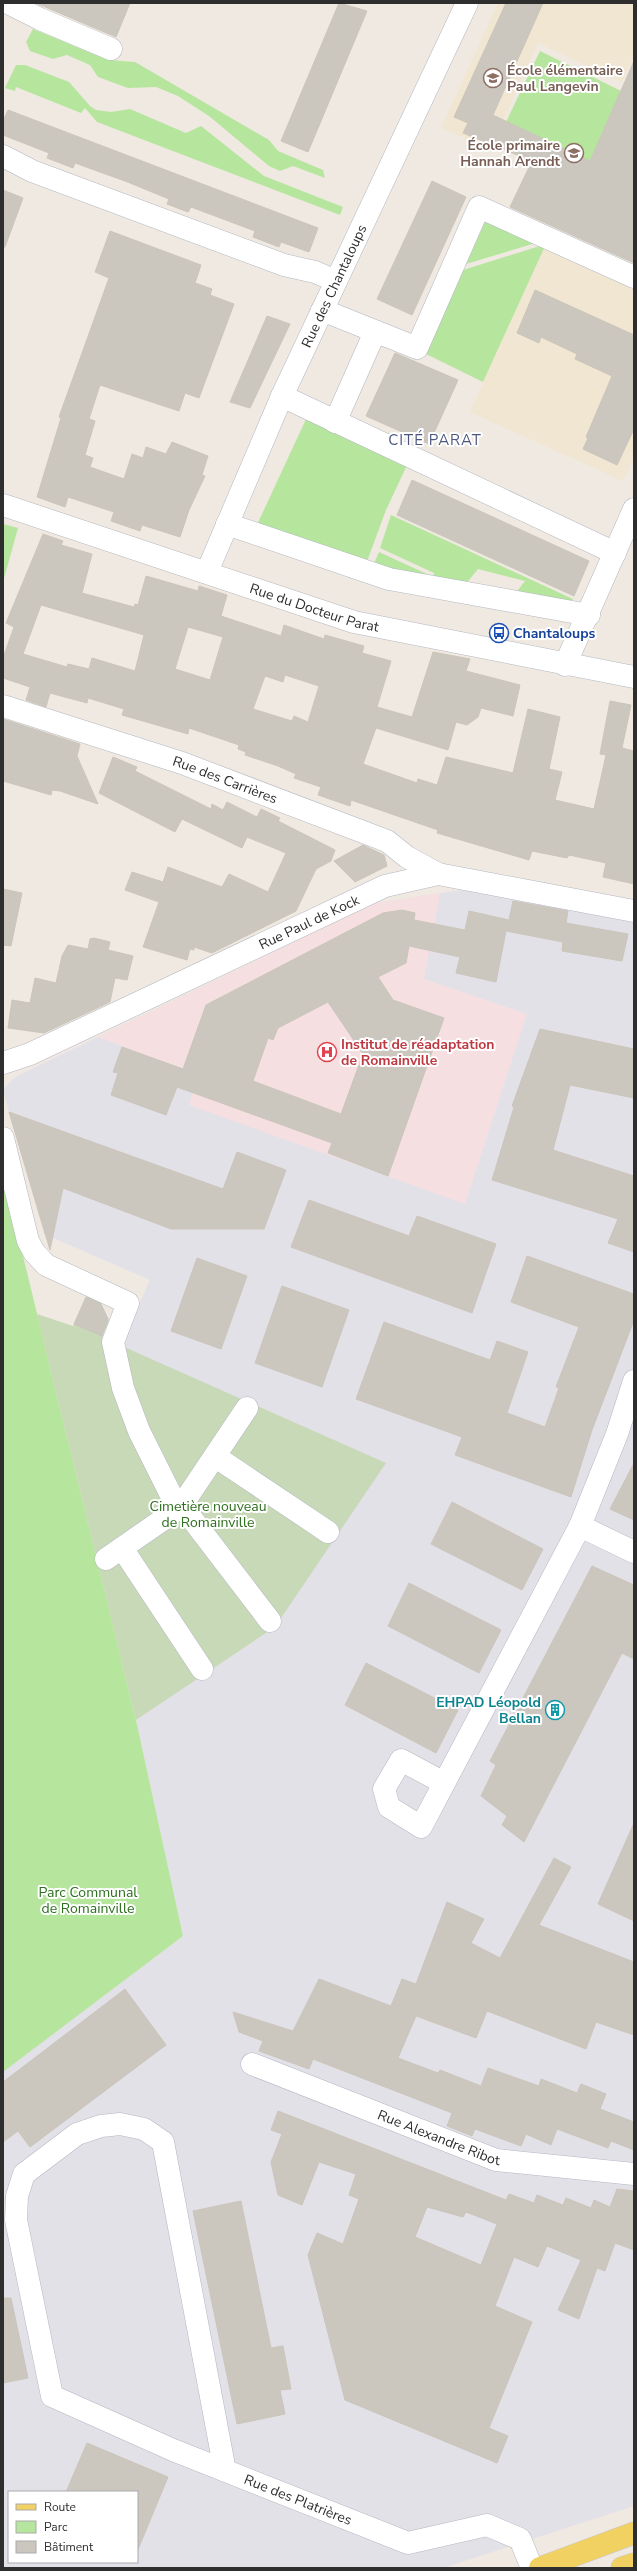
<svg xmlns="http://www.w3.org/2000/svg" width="637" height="2571" font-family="'Nunito Sans',sans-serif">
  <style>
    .industrial { fill: #e3e1e8; fill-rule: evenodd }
    .education { fill: #f0e6d1 }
    .medical { fill: #f5dfe0 }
    .green { fill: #b6e59e }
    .cemetery { fill: #c8d9b8 }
    .building { fill: #cbc7bf; stroke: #cbc5ba; fill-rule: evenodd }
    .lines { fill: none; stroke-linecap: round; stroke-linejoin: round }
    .minor-casing { stroke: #b4b7c1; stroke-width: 23 }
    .major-casing { stroke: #c9c9c9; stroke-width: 23 }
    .minor { stroke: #fff; stroke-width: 22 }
    .major { stroke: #f2d163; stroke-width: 22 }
    .labels { text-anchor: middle; stroke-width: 4; stroke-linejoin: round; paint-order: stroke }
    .education-label { font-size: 14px; font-weight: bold; fill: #785e54; stroke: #fff; text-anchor: start }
    .street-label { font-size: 14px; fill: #2e2e2e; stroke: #fff }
    .transit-label { font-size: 14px; font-weight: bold; fill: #164399; stroke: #fff; text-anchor: start }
    .health-label { font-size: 14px; font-weight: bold; fill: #be3a42; stroke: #fff; text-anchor: start }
    .park-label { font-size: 14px; fill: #2c6e1b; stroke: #fff }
    .culture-label { font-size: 14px; font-weight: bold; fill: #0d838f; stroke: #fff; text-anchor: end }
    .neighbourhood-label { font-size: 15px; letter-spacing: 1px; fill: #4d5680; stroke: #fff }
  </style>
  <rect width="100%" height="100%" fill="#efe9e1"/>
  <path class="industrial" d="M474,888L634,923V2506L443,2568H3V2072L183,1936L136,1720L275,1627L121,1345L150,1280L44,1234L3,1090L15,1077L375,903ZM9,2492H137V2562H9Z"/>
  <g class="education">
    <polygon points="498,3 634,3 634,56 622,82 538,43 490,149 441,128"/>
    <polygon points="546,244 634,283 634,456 623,481 470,412"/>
  </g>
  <polygon class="medical" points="440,893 424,979 527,1014 465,1204 189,1105 198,1075 98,1037 375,903"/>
  <g class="green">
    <polygon points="33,29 109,60 135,62 269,140 278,151 323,170 325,178 293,166 280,171 269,166 209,116 178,96 156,87 128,88 98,77 90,65 67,55 53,59 30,51 26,42"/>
    <polygon points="540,51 621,91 590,161 506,122"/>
    <polygon points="16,65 25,65 69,82 90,106 96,110 111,112 130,109 186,133 201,126 264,176 343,207 340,215 97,122 85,108 81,113 16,87 15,91 5,88"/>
    <polygon points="487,217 539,242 466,264"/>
    <polygon points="546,244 483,382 424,353 463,270"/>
    <polygon points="307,417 408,463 386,510 366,564 256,527"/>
    <polygon points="391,515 573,599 569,604 515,594 525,581 478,569 465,585 433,579 434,573 380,548"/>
    <polygon points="3,524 18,528 3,582"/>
    <polygon points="379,552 429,575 428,578 373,566"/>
    <polygon points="3,1174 136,1720 183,1936 3,2072"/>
  </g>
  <polygon class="cemetery" points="87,1296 100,1302 109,1321 102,1336 113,1342 386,1463 275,1627 136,1720 37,1314 73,1326"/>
  <g class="building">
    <polygon points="36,3 130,3 116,37"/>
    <polygon points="339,3 367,11 308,152 281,141"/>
    <polygon points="506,3 543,3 493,115 590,161 634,61 634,263 510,207 532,161 463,133 468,123 454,117"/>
    <polygon points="8,110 318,228 309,252 281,242 279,247 253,237 255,231 191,207 188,212 167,204 169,199 125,181 75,163 73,168 47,158 49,153 3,135 3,121"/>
    <polygon points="432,181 466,197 412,315 377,299"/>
    <polygon points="3,190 23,198 5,247 3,247"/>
    <polygon points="110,231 201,265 195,283 212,289 210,295 234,304 199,398 185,393 179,411 100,385 89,419 95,421 85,455 93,458 90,467 124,479 132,454 143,458 146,447 166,454 172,442 208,456 202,475 205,476 189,510 180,537 142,525 140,531 111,521 114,512 68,497 65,507 37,497 61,418 59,417 109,278 95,272"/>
    <polygon points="535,290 634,335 634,429 617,465 583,449 588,438 586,437 612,376 575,359 577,354 541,337 539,343 517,333"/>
    <polygon points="267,316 290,324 250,408 230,402"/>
    <polygon points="395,353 458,380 429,444 366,416"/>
    <polygon points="412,480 589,561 574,596 397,515"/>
    <path d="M43,534L63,541L61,545L92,554L82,593L134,607L135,604L138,605L146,576L198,591L199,586L227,595L221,616L281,636L284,625L324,639L325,635L364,646L362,653L391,661L377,707L412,717L433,652L470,659L466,671L520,685L513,716L481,708L478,717L467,725L456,722L448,750L376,728L363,764L417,783L418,779L437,785L446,757L513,773L528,709L560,717L549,769L562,772L555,800L594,809L606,755L600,754L610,701L631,705L622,748L634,751V884L603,877L606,863L569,855L567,858L532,851L529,860L437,833L438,830L351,800L350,806L318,795L321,787L294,778L296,774L278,766L245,755L246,752L238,749L239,745L189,728L188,734L122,715L124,709L88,698L87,703L50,693L46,707L26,700L30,687L3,678V658L14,627L6,623ZM41,605L144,635L135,671L92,658L89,669L68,664L67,667L23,654ZM188,627L223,637L210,680L175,669ZM285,675L319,686L308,722L294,716L292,721L253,709L265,676L283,682Z"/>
    <polygon points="3,719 80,744 77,756 98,804 60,791 52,790 51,795 3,781"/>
    <polygon points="113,757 137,767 135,771 211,809 212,804 223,810 227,802 257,817 261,809 280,818 278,821 335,850 331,861 316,869 296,911 212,953 194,947 194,950 190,949 187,960 143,947 159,902 125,890 132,872 163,882 168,867 222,887 229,874 268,892 286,853 247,837 242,848 182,819 175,832 99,793"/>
    <polygon points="363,845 384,855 387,866 355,882 334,861"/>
    <polygon points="3,889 22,893 11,946 3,945"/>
    <path d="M513,901L568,911L566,923L628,934L622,961L562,951L563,942L506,931L496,982L456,973L460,957L409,946L406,963L378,977L393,1000L444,1018L388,1176L328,1153L332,1143L177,1087L166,1115L111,1095L118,1073L113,1072L122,1047L183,1069L206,1005L383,913L402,910L415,913L414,920L465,930L469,911L509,920ZM328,1002L363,1054L341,1114L253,1081L268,1038L273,1040L278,1028Z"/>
    <polygon points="94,938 110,942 108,950 133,956 127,980 115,978 110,1002 44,1033 8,1028 12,1000 30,1003 35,978 56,983 62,956 68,945 88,949 90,939"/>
    <polygon points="540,1029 634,1049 634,1098 570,1085 553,1150 634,1176 634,1252 608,1243 618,1219 492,1180 514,1107 512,1106"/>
    <polygon points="9,1112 223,1189 237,1152 286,1170 264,1229 171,1229 63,1188 50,1250"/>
    <polygon points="309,1200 409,1236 417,1216 496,1244 472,1313 291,1247"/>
    <polygon points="527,1256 634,1294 634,1320 592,1430 571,1497 455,1455 462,1437 356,1399 384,1322 490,1360 497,1341 528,1352 507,1413 545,1427 559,1388 556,1387 579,1327 511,1302"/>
    <polygon points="197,1258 247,1276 221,1349 171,1331"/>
    <polygon points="282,1286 349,1310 322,1387 255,1363"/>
    <polygon points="86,1297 101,1304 108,1319 102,1336 74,1324"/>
    <polygon points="634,1463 634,1520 610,1509"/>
    <polygon points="452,1502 543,1549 522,1590 431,1544"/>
    <polygon points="592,1566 634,1585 634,1659 622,1653 524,1842 502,1825 507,1816 481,1796 496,1765 490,1761"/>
    <polygon points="409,1583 501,1630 479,1673 388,1626"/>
    <polygon points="366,1663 458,1710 436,1753 345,1705"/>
    <polygon points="634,1823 634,1921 598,1904"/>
    <polygon points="554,1858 571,1867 539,1925 634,1962 634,2035 596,2022 586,2049 487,2011 476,2038 416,2016 398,2058 438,2073 440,2070 481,2086 488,2068 539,2086 541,2079 577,2093 581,2084 606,2094 600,2109 634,2122 634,2150 611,2141 608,2148 557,2129 551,2145 526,2134 521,2146 475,2129 472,2136 447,2126 452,2113 313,2059 309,2069 259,2051 263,2041 239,2032 233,2012 293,2031 319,1979 391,2006 402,1979 416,1984 447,1902 484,1919 471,1943 500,1958"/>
    <polygon points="125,1989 166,2045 30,2147 18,2131 3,2142 3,2082"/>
    <path d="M278,2111L506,2200L509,2194L534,2203L537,2195L563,2205L566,2198L591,2208L594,2200L610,2207L617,2189L634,2191V2250L615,2243L605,2271L597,2268L579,2319L558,2310L581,2260L547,2246L538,2267L514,2257L495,2306L532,2322L489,2428L508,2436L497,2463L345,2400L308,2255L317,2233L343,2244L359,2199L349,2195L356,2174L319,2162L302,2205L278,2195L271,2162L282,2134L271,2130ZM427,2207L463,2217L466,2212L497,2224L481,2265L415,2237Z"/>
    <polygon points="241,2201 271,2348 283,2346 291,2389 280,2390 285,2414 237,2424 193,2211"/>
    <polygon points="3,2298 11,2298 28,2378 3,2383"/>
    <polygon points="87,2443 168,2477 137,2552 137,2492 66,2492"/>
  </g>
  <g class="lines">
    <defs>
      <g id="minor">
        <polyline points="8,3 40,19 111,49"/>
        <polyline points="3,156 32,171 284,265 315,272 336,281"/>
        <polyline points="322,310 417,348 479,207 634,277"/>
        <polyline points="282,396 615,553"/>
        <polyline points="335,422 375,332"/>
        <path id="s1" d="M3,505L354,622L634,677"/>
        <polyline points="227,524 389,579 589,615"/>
        <path id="s2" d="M207,572L282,396L467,3"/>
        <polyline points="565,665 634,509"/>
        <path id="s3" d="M3,706L182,763L387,841L407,857L438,874"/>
        <path id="s4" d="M3,1063L30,1054L385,886L438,874L634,911"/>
        <polyline points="3,1138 28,1241 34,1252 46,1265 128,1303 113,1342 123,1388 139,1431 172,1497"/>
        <polyline points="216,1457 328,1532"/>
        <polyline points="188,1496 247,1408"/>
        <polyline points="189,1515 270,1621"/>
        <polyline points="580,1526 634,1552"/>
        <polyline points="122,1548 202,1669"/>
        <polyline points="106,1559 171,1514"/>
        <polyline points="444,1783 401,1760 384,1789 389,1807 421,1827 580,1526 617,1434 634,1381"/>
        <path id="s5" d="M252,2064L496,2160L634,2174"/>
        <path id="s6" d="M225,2471L163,2142L144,2129L120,2124L101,2126L77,2134L24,2174L17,2196L16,2220L52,2396L173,2450L408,2543L487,2525L520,2539L532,2568"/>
      </g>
      <g id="major">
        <polyline points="540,2568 634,2533"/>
        <polyline points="622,2568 634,2564"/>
      </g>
    </defs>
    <use href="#minor" class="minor-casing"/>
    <use href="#major" class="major-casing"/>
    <use href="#minor" class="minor"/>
    <use href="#major" class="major"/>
  </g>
  <defs>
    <symbol id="school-ring" viewBox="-11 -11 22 22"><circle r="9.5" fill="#fff" stroke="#8d6e63" stroke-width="1.5"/><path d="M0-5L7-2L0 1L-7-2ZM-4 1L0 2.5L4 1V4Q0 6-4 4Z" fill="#8d6e63"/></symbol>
    <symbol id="bus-ring" viewBox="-11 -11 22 22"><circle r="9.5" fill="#fff" stroke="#1a4fb4" stroke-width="1.5"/><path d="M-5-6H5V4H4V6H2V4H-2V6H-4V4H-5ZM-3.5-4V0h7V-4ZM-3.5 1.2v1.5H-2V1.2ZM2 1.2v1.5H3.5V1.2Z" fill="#1a4fb4"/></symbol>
    <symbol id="hospital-ring" viewBox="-11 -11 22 22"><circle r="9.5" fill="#fff" stroke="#e0444e" stroke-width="1.5"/><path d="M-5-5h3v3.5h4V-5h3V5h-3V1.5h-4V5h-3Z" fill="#e0444e"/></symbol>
    <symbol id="building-ring" viewBox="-11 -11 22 22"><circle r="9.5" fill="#fff" stroke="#0f9aa8" stroke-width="1.5"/><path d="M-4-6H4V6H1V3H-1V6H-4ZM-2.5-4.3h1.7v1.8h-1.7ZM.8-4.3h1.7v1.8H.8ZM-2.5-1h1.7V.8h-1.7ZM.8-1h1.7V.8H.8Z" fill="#0f9aa8"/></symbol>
  </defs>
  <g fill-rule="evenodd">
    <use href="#school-ring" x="482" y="67" width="22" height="22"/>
    <use href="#school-ring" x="563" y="142" width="22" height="22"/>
    <use href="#bus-ring" x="488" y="622" width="22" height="22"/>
    <use href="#hospital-ring" x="316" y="1041" width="22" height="22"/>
    <use href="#building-ring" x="544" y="1699" width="22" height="22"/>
  </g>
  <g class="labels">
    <g class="education-label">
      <text x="507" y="75">École élémentaire<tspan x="507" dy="16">Paul Langevin</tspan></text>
      <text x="560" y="150" text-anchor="end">École primaire<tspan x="560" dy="16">Hannah Arendt</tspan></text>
    </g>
    <g class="street-label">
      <text dy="5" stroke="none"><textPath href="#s2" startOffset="313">Rue des Chantaloups</textPath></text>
      <text dy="5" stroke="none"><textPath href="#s1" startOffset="328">Rue du Docteur Parat</textPath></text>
      <text dy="5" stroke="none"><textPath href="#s3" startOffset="234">Rue des Carrières</textPath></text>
      <text dy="5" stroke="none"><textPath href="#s4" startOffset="337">Rue Paul de Kock</textPath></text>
      <text dy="5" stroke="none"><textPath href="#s5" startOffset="201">Rue Alexandre Ribot</textPath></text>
      <text dy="5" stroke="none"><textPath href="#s6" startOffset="987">Rue des Platrières</textPath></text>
    </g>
    <g class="transit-label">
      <text x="513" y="638">Chantaloups</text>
    </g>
    <g class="health-label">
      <text x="341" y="1049">Institut de réadaptation<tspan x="341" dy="16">de Romainville</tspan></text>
    </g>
    <g class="park-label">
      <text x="208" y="1511">Cimetière nouveau<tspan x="208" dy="16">de Romainville</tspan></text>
      <text x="88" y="1897">Parc Communal<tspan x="88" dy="16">de Romainville</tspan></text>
    </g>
    <g class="culture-label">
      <text x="541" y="1707">EHPAD Léopold<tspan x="541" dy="16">Bellan</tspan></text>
    </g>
    <g class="neighbourhood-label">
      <text x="435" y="445">CITÉ PARAT</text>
    </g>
  </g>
  <rect width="637" height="2571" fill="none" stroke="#2e2e2e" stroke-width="8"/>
  <rect x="8" y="2491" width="130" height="72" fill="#ffffff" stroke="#ababab"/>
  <rect x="16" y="2504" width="20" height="6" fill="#f2d163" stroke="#ababab"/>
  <text x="44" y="2511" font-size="12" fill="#2e2e2e">Route</text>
  <rect x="16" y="2521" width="20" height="12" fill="#b6e59e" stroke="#ababab"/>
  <text x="44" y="2531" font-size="12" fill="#2e2e2e">Parc</text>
  <rect x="16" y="2541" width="20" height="12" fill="#cbc7bf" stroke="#ababab"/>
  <text x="44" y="2551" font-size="12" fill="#2e2e2e">Bâtiment</text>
</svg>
